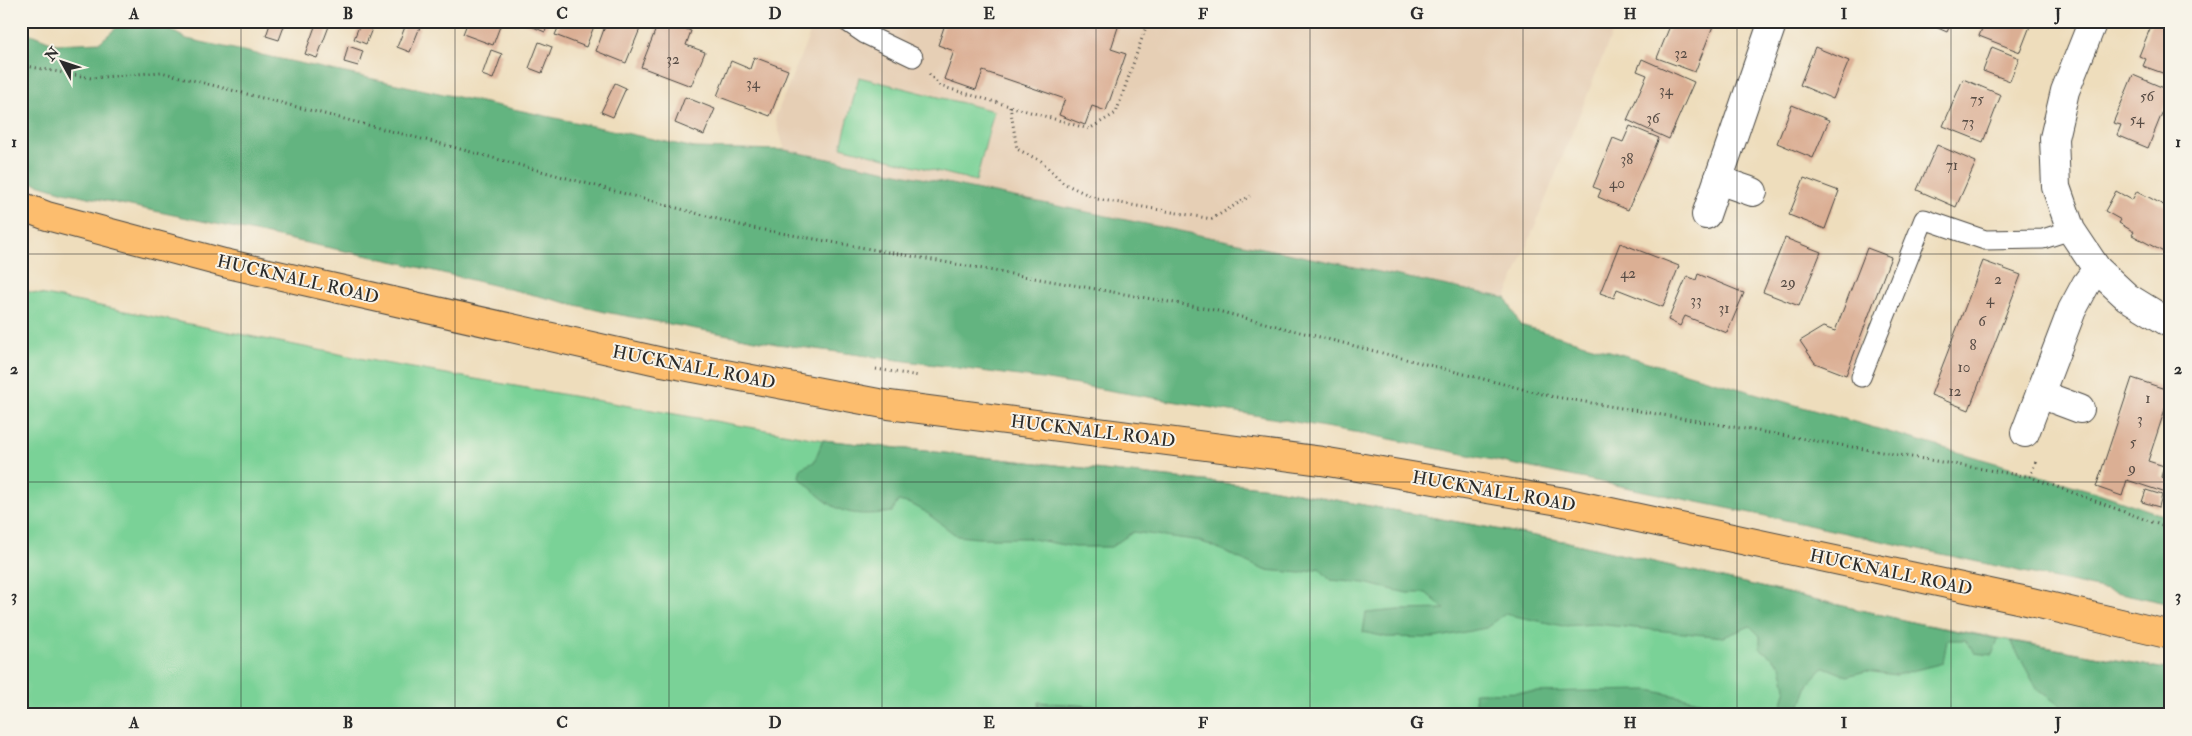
<svg xmlns="http://www.w3.org/2000/svg" width="2192" height="736" font-family="'IM FELL Double Pica',serif">
  <style>
    .built { fill: #e6cfb5 }
    .green { fill: #7ad297; stroke: #527e61 }
    .forest { fill: #63b480; stroke: #477056 }
    .building { fill: #dbaf94 }
    .lines { fill: none; stroke-linecap: round; stroke-linejoin: round }
    .service-casing { stroke: #484641; stroke-width: 21 }
    .minor-casing { stroke: #484641; stroke-width: 30 }
    .primary-casing { stroke: #484641; stroke-width: 30 }
    .path { stroke: #484641; stroke-width: 3; stroke-dasharray: 1 4; stroke-linecap: butt }
    .service { stroke: #fff; stroke-width: 19 }
    .minor { stroke: #fff; stroke-width: 28 }
    .primary { stroke: #fcbd6e; stroke-width: 28 }
    .grid { fill: none; stroke: #2b2b2b; stroke-width: 1; stroke-opacity: 0.55 }
    .labels { text-anchor: middle; stroke-width: 4; stroke-linejoin: round; paint-order: stroke }
    .number-label { font-size: 15px; fill: #574c45 }
    .street-label { font-size: 18px; fill: #2b2b2b; stroke: #f7f3e8 }
    .neatline { fill: none; stroke: #2b2b2b; stroke-width: 2 }
    .grid-label { font-size: 16px; text-anchor: middle; font-weight: bold; fill: #2b2b2b }
  </style>
  <rect width="100%" height="100%" fill="#f7f3e8"/>
  <filter id="ink" filterUnits="userSpaceOnUse"><feTurbulence type="fractalNoise" baseFrequency=".02" numOctaves="2"/><feDisplacementMap in="SourceGraphic" scale="10" xChannelSelector="R" yChannelSelector="G"/><feConvolveMatrix kernelMatrix="1 2 1 2 8 2 1 2 1" color-interpolation-filters="sRGB"/></filter>
  <filter id="wash" filterUnits="userSpaceOnUse"><feTurbulence type="fractalNoise" baseFrequency=".0096" numOctaves="4" result="noise"/><feDisplacementMap in="SourceGraphic" scale="20" xChannelSelector="R" yChannelSelector="G"/><feGaussianBlur stdDeviation="1.12" result="paint"/><feColorMatrix in="noise" values="0 0 0 0 0 0 0 0 0 0 0 0 0 0 0 0 0 1.4 0 .05"/><feComposite in="paint" operator="in"/></filter>
  <g filter="url(#wash)">
    <rect width="100%" height="100%" fill="#eeddbc"/>
    <polygon class="built" points="815,21 1617,21 1506,298 785,150 775,118"/>
    <g class="green">
      <polygon points="859,77 994,111 976,181 841,147"/>
      <polygon points="21,288 30,292 384,363 823,440 1270,488 1568,542 1916,623 2171,670 2171,715 21,715"/>
    </g>
    <g class="forest">
      <polygon points="124,21 153,21 187,39 695,148 785,150 1506,298 1520,325 2099,493 2171,518 2171,604 1790,521 1366,434 1042,379 777,344 605,312 397,262 64,192 21,179 21,30 56,44 100,42"/>
      <path d="M823,440L1270,488L1568,542L1916,623L1998,639L1992,655L1975,653L1966,640H1947L1943,663L1896,675L1866,671L1847,676L1824,667L1809,683L1799,710L1784,715L1782,703L1786,688L1781,665L1760,648V636L1750,626L1724,637L1596,624L1563,626L1505,614L1486,628L1434,638L1386,637L1363,632L1366,613L1398,610L1445,609L1426,593H1407L1364,583L1330,580L1319,568L1301,573L1264,570L1211,545L1195,540L1133,532L1111,547H1074L1028,538H978L957,536L924,511L911,504L898,501L892,512C843,518 834,511 799,477L801,468L814,462Z"/>
      <polygon points="2011,641 2171,670 2171,715 2059,715 2062,707 2037,689"/>
      <polygon points="1649,690 1730,708 1737,715 1477,715 1474,693"/>
      <polygon points="1038,702 1195,714 1196,715 1039,715"/>
    </g>
    <g id="blocks">
      <g class="building">
        <polygon points="271,21 286,21 279,40 266,36"/>
        <polygon points="317,21 331,21 317,58 305,54"/>
        <polygon points="361,21 375,21 366,44 354,39"/>
        <polygon points="468,21 502,21 493,45 463,34"/>
        <polygon points="519,21 549,21 545,32"/>
        <polygon points="561,21 596,21 586,47 555,35"/>
        <polygon points="607,21 635,21 642,24 626,63 596,51"/>
        <polygon points="659,21 665,21 691,31 686,45 705,52 691,86 641,67"/>
        <polygon points="946,21 1120,21 1111,49 1126,54 1106,111 1092,106 1085,125 1059,115 1065,99 983,71 976,90 944,79 954,51 938,45"/>
        <polygon points="1672,21 1701,21 1713,26 1695,72 1657,58"/>
        <polygon points="1922,21 1952,21 1947,32"/>
        <polygon points="1985,21 2032,21 2020,52 1979,36"/>
        <polygon points="2153,21 2171,21 2171,68 2168,75 2143,66 2146,59 2139,56"/>
        <polygon points="407,22 420,27 410,52 397,47"/>
        <polygon points="539,42 552,47 542,73 529,68"/>
        <polygon points="348,46 363,51 358,66 344,62"/>
        <polygon points="1815,47 1849,61 1833,99 1800,85"/>
        <polygon points="1992,47 2019,58 2010,81 1983,71"/>
        <polygon points="491,50 502,54 493,79 482,75"/>
        <polygon points="754,57 788,70 770,116 717,96 731,61 750,69"/>
        <polygon points="1642,59 1694,82 1669,139 1627,120 1647,75 1637,71"/>
        <polygon points="2133,75 2171,91 2148,148 2117,135 2121,125 2113,123"/>
        <polygon points="1963,79 2001,95 1983,142 1943,126"/>
        <polygon points="615,83 626,88 613,117 601,112"/>
        <polygon points="685,97 715,109 704,135 675,123"/>
        <polygon points="1792,105 1829,120 1813,158 1777,143"/>
        <polygon points="1630,126 1659,138 1628,210 1598,197 1601,190 1593,187 1613,138 1623,142"/>
        <polygon points="1937,145 1976,162 1956,207 1917,190"/>
        <polygon points="1804,178 1839,191 1825,229 1789,215"/>
        <polygon points="2116,191 2132,200 2137,191 2171,209 2171,256 2132,235 2134,232 2119,223 2121,220 2105,211"/>
        <polygon points="1785,238 1821,252 1799,306 1763,292"/>
        <polygon points="1620,243 1679,266 1663,307 1617,289 1614,298 1600,293"/>
        <polygon points="1867,248 1891,257 1846,375 1815,363 1800,341 1823,327 1835,331"/>
        <polygon points="1983,261 2021,275 1969,410 1931,395"/>
        <polygon points="1698,274 1744,293 1727,333 1685,316 1680,326 1668,320 1687,276 1696,280"/>
        <polygon points="2132,378 2171,391 2148,461 2164,466 2161,477 2171,480 2166,493 2127,480 2122,496 2096,487"/>
        <polygon points="2146,490 2162,495 2159,507 2142,502"/>
      </g>
    </g>
  </g>
  <g filter="url(#ink)">
    <use href="#blocks" fill-opacity="0" stroke="#484641" stroke-width="1"/>
    <g class="lines">
      <defs>
        <g id="service">
          <polyline points="846,21 865,34 913,57"/>
          <polyline points="1861,377 1924,219 1985,240 2043,239 2071,230"/>
        </g>
        <g id="minor">
          <polyline points="2093,21 2065,91 2054,138 2056,187 2071,230 2097,269 2127,297 2171,324"/>
          <polyline points="1718,180 1753,192"/>
          <polyline points="1706,215 1773,21"/>
          <polyline points="2040,394 2080,409"/>
          <polyline points="2025,433 2072,310 2086,284 2097,269"/>
        </g>
        <polyline id="primary" points="21,206 47,216 224,263 662,362 889,405 1322,461 1559,501 2027,601 2171,635"/>
      </defs>
      <use href="#service" class="service-casing"/>
      <use href="#minor" class="minor-casing"/>
      <use href="#primary" class="primary-casing"/>
      <g class="path">
        <polyline points="21,65 91,78 161,72 449,146 747,227 1214,310 1550,396 2030,477 2171,529"/>
        <polyline points="929,74 940,86 1089,129 1116,113 1148,21"/>
        <polyline points="1010,106 1017,149 1041,161 1063,183 1097,199 1212,219 1250,196"/>
        <polyline points="876,369 919,376"/>
        <polyline points="2030,477 2036,461"/>
      </g>
      <use href="#service" class="service"/>
      <use href="#minor" class="minor"/>
      <use href="#primary" class="primary"/>
    </g>
  </g>
  <path class="grid" d="M241,21V715M455,21V715M669,21V715M882,21V715M1096,21V715M1310,21V715M1523,21V715M1737,21V715M1951,21V715M21,254H2171M21,482H2171"/>
  <g class="labels">
    <g class="number-label">
      <text x="1681" y="58">32</text>
      <text x="673" y="64">32</text>
      <text x="753" y="88">34</text>
      <text x="1666" y="95">34</text>
      <text x="2147" y="101">56</text>
      <text x="1977" y="104">75</text>
      <text x="1653" y="123">36</text>
      <text x="2137" y="124">54</text>
      <text x="1968" y="127">73</text>
      <text x="1627" y="164">38</text>
      <text x="1952" y="170">71</text>
      <text x="1617" y="188">40</text>
      <text x="1628" y="278">42</text>
      <text x="1998" y="284">2</text>
      <text x="1788" y="287">29</text>
      <text x="1990" y="304">4</text>
      <text x="1696" y="305">33</text>
      <text x="1724" y="313">31</text>
      <text x="1982" y="326">6</text>
      <text x="1973" y="350">8</text>
      <text x="1964" y="372">10</text>
      <text x="1955" y="396">12</text>
      <text x="2148" y="403">1</text>
      <text x="2140" y="424">3</text>
      <text x="2133" y="447">5</text>
      <text x="2132" y="473">9</text>
    </g>
    <g class="street-label">
      <text transform="translate(298 279) rotate(13)" y="6">HUCKNALL ROAD</text>
      <text transform="translate(694 367) rotate(11)" y="6">HUCKNALL ROAD</text>
      <text transform="translate(1093 431) rotate(7)" y="6">HUCKNALL ROAD</text>
      <text transform="translate(1494 491) rotate(10)" y="6">HUCKNALL ROAD</text>
      <text transform="translate(1891 572) rotate(12)" y="6">HUCKNALL ROAD</text>
    </g>
  </g>
  <rect width="2192" height="736" fill="none" stroke="#f7f3e8" stroke-width="55"/>
  <g transform="translate(62 62) rotate(310)" stroke="#f7f3e8" stroke-width="4" paint-order="stroke">
  <path d="M0-4L9 19L0 12L-9 19Z" fill="#2b2b2b"/>
  <text y="-8" font-size="14" font-weight="bold" text-anchor="middle" fill="#2b2b2b">N</text>
  </g>
  <rect x="28" y="28" width="2136" height="680" class="neatline"/>
  <g class="grid-label">
    <text x="134" y="19">A</text>
    <text x="348" y="19">B</text>
    <text x="562" y="19">C</text>
    <text x="775" y="19">D</text>
    <text x="989" y="19">E</text>
    <text x="1203" y="19">F</text>
    <text x="1417" y="19">G</text>
    <text x="1630" y="19">H</text>
    <text x="1844" y="19">I</text>
    <text x="2058" y="19">J</text>
    <text x="14" y="147">1</text>
    <text x="2178" y="147">1</text>
    <text x="14" y="374">2</text>
    <text x="2178" y="374">2</text>
    <text x="14" y="601">3</text>
    <text x="2178" y="601">3</text>
    <text x="134" y="728">A</text>
    <text x="348" y="728">B</text>
    <text x="562" y="728">C</text>
    <text x="775" y="728">D</text>
    <text x="989" y="728">E</text>
    <text x="1203" y="728">F</text>
    <text x="1417" y="728">G</text>
    <text x="1630" y="728">H</text>
    <text x="1844" y="728">I</text>
    <text x="2058" y="728">J</text>
  </g>
</svg>
